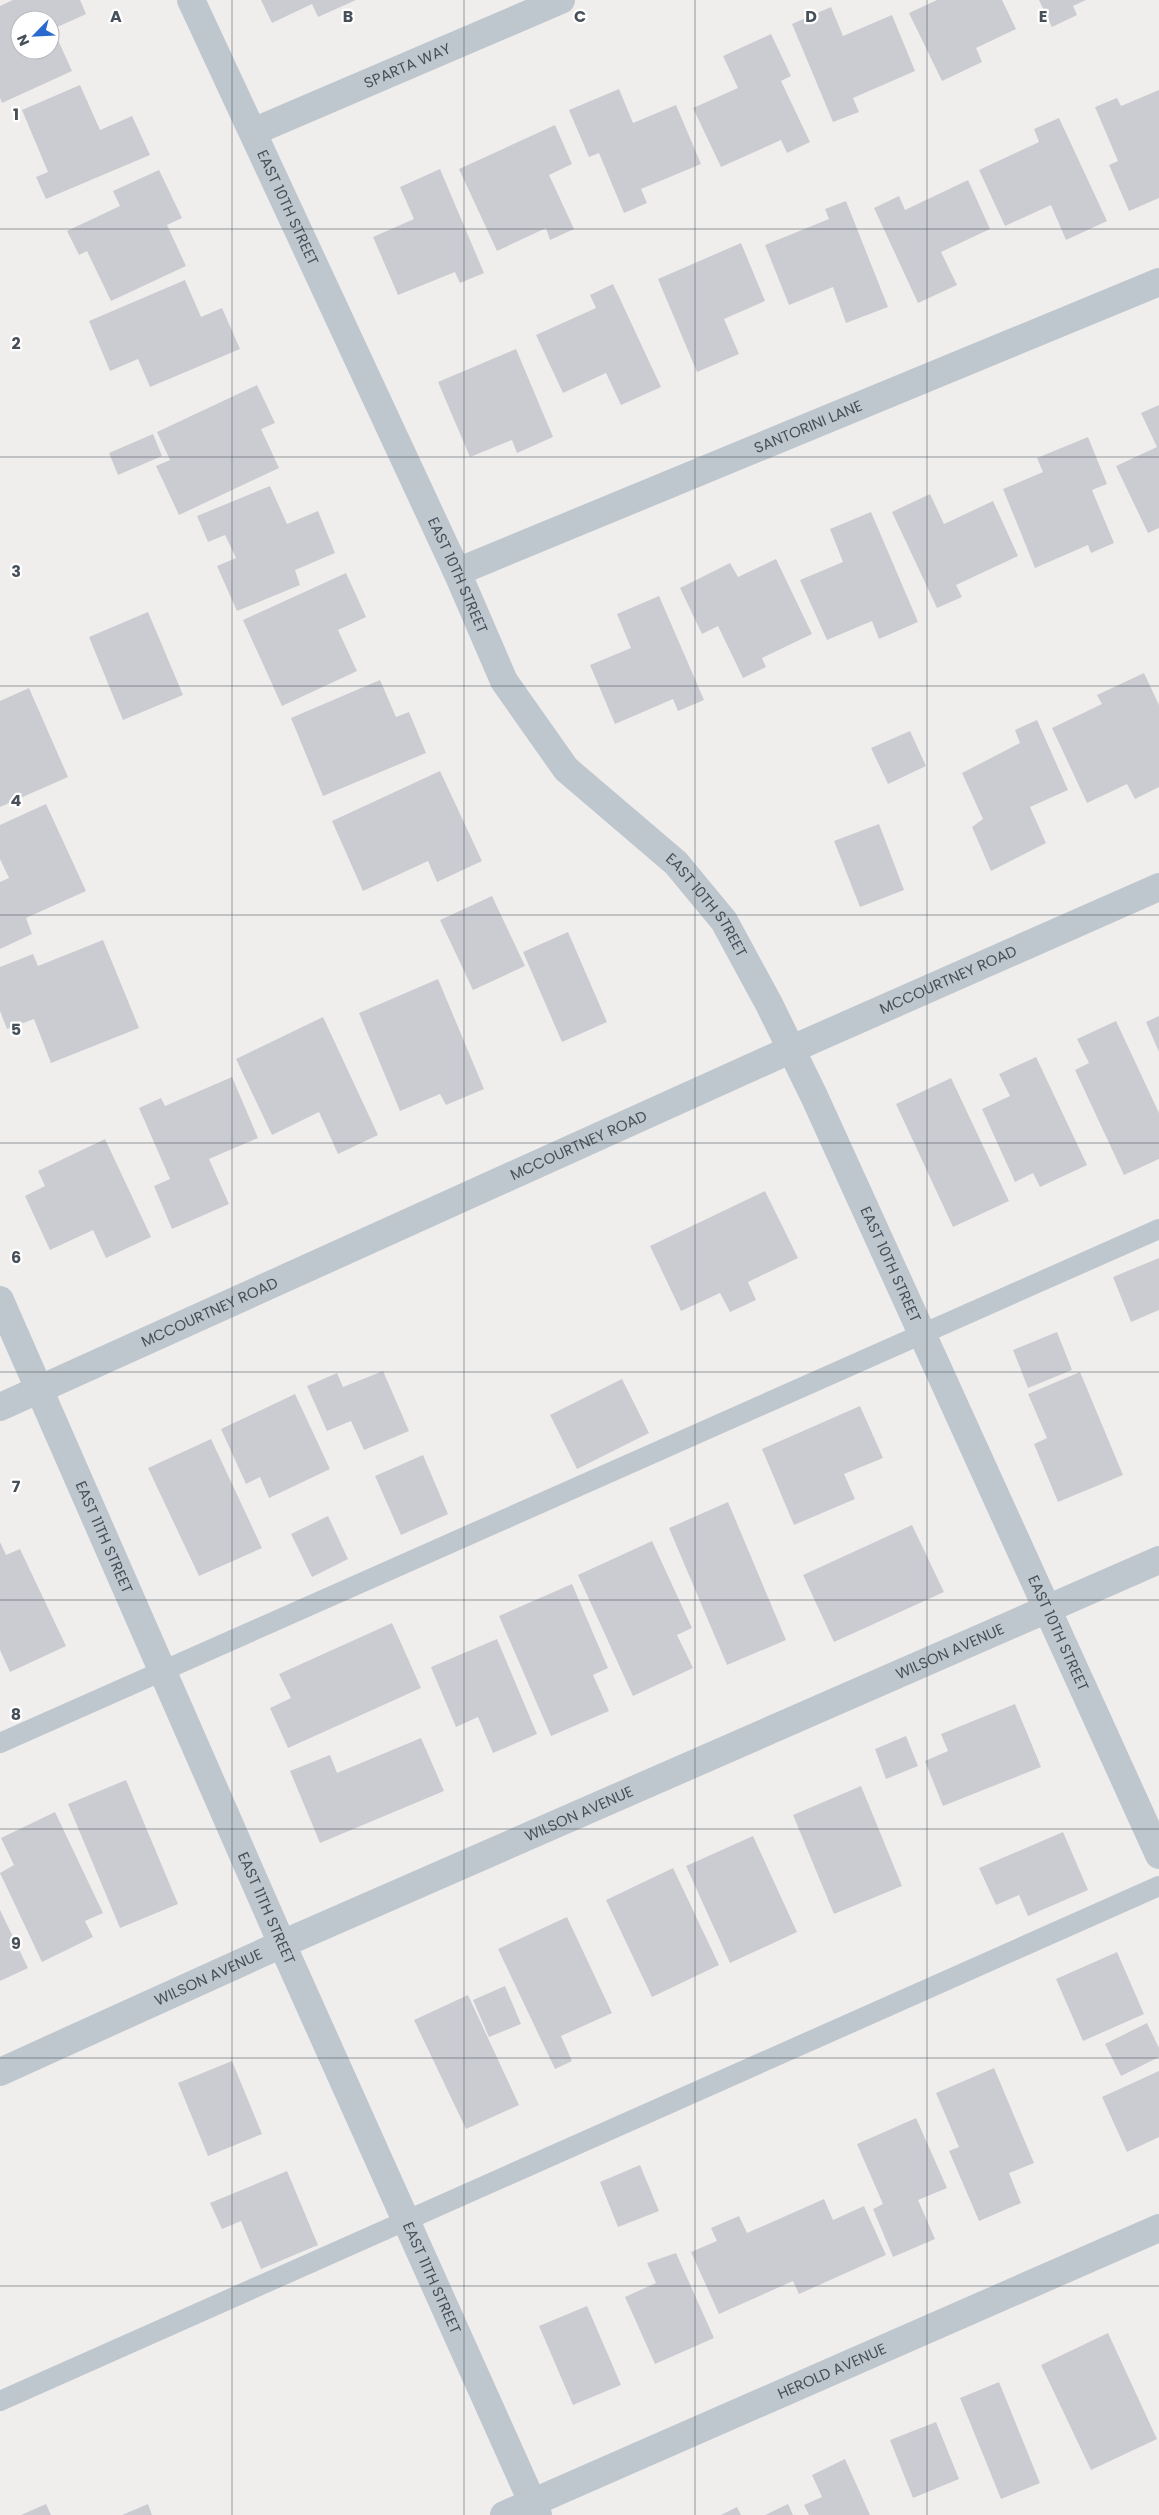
<svg xmlns="http://www.w3.org/2000/svg" width="1159" height="2515" font-family="Poppins,sans-serif">
  <style>
    .building { fill: #cbccd2; fill-rule: evenodd }
    .lines { fill: none; stroke-linecap: round; stroke-linejoin: round }
    .service { stroke: #bfc7ce; stroke-width: 20 }
    .minor { stroke: #bfc7ce; stroke-width: 28 }
    .grid { fill: none; stroke: #475059; stroke-width: 1; stroke-opacity: 0.55 }
    .labels { text-anchor: middle; stroke-width: 4.5; stroke-linejoin: round; paint-order: stroke }
    .street-label { font-size: 15px; fill: #475059; stroke: #fff }
    .grid-label { font-size: 16px; text-anchor: middle; font-weight: bold; fill: #475059; stroke: #fff; stroke-width: 4.5; stroke-linejoin: round; paint-order: stroke }
  </style>
  <rect width="100%" height="100%" fill="#f0eeed"/>
  <g class="building">
    <path d="M13,0H80L86,14L53,29L72,71L2,103L0,98V6ZM20,20H50V50H20Z"/>
    <polygon points="261,0 356,0 318,17 312,4 272,23"/>
    <polygon points="937,0 1002,0 1016,29 976,48 982,62 942,81 909,13"/>
    <polygon points="1039,0 1086,0 1073,6 1077,15 1052,27"/>
    <polygon points="831,7 843,36 892,15 915,71 853,98 859,112 833,122 792,24"/>
    <polygon points="771,34 791,76 781,81 810,142 787,153 781,140 721,167 693,108 738,88 723,56"/>
    <polygon points="80,85 100,130 132,116 150,155 46,199 36,177 48,172 22,110"/>
    <polygon points="619,89 633,123 676,105 701,164 641,189 647,203 624,213 599,153 589,157 569,110"/>
    <polygon points="1159,90 1159,198 1129,211 1109,165 1118,161 1095,107 1117,98 1121,106"/>
    <polygon points="1059,118 1107,221 1066,240 1051,205 1005,226 979,170 1039,142 1034,129"/>
    <polygon points="555,125 572,164 549,175 574,229 550,240 546,228 497,251 459,169"/>
    <polygon points="440,169 484,273 460,283 455,272 398,295 373,237 414,219 400,187"/>
    <polygon points="159,170 182,218 167,225 186,266 111,301 87,251 79,255 67,231 120,206 113,191"/>
    <polygon points="968,180 990,229 941,252 957,285 918,303 874,208 899,196 905,210"/>
    <polygon points="846,201 888,307 846,323 833,287 789,305 765,245 829,219 825,209"/>
    <polygon points="741,243 765,301 724,319 739,354 697,372 658,279"/>
    <polygon points="185,280 201,317 222,308 240,349 150,387 138,359 110,371 89,321"/>
    <polygon points="613,284 661,387 621,405 606,373 563,393 536,335 596,308 590,295"/>
    <polygon points="516,349 553,437 517,453 512,440 470,457 438,382"/>
    <polygon points="257,385 275,423 261,429 279,468 179,515 156,466 170,460 157,432"/>
    <polygon points="1159,405 1159,528 1148,533 1116,466 1157,447 1141,413"/>
    <polygon points="153,434 162,456 118,475 109,453"/>
    <polygon points="1088,437 1107,484 1092,490 1114,543 1091,553 1088,545 1035,568 1003,489 1043,472 1037,458"/>
    <polygon points="270,486 287,524 318,511 335,553 295,570 300,585 237,611 217,566 236,558 225,535 208,542 197,516"/>
    <polygon points="930,494 944,524 993,501 1018,556 956,585 962,597 937,608 892,512"/>
    <polygon points="871,512 918,622 879,639 872,621 827,640 800,580 843,562 830,529"/>
    <polygon points="776,559 812,634 762,658 766,667 743,678 718,626 702,634 680,588 730,563 738,577"/>
    <polygon points="346,573 366,617 338,630 357,671 282,706 243,620"/>
    <polygon points="659,596 704,700 678,711 673,699 615,724 590,665 631,648 617,614"/>
    <polygon points="148,612 183,695 123,720 89,637"/>
    <polygon points="1144,673 1159,705 1159,787 1135,799 1127,784 1087,803 1052,728 1102,704 1097,695"/>
    <polygon points="380,680 396,717 409,712 426,753 323,796 291,718"/>
    <polygon points="29,688 68,777 0,807 0,701"/>
    <polygon points="1037,720 1068,790 1030,807 1046,843 991,871 972,827 983,819 962,773 1020,743 1015,730"/>
    <polygon points="910,731 926,766 888,784 871,748"/>
    <polygon points="440,771 482,861 437,882 428,861 363,891 332,821"/>
    <polygon points="46,804 86,891 26,918 32,934 0,949 0,882 9,878 0,859 0,825"/>
    <polygon points="879,824 904,890 860,907 834,841"/>
    <polygon points="492,896 525,966 473,990 440,920"/>
    <polygon points="568,932 607,1022 562,1042 523,952"/>
    <polygon points="103,940 139,1028 51,1063 34,1019 7,1029 0,1011 0,967 33,954 38,966"/>
    <polygon points="438,979 484,1089 446,1105 440,1094 400,1111 359,1013"/>
    <polygon points="1159,1016 1159,1052 1146,1022"/>
    <polygon points="323,1017 378,1135 338,1154 319,1112 272,1135 236,1059"/>
    <polygon points="1116,1021 1159,1113 1159,1159 1124,1175 1075,1070 1089,1063 1077,1039"/>
    <polygon points="1036,1057 1087,1165 1040,1187 1033,1173 1015,1182 982,1109 1010,1096 999,1074"/>
    <polygon points="232,1077 258,1138 209,1159 229,1204 172,1229 154,1186 170,1179 139,1108 161,1098 165,1106"/>
    <polygon points="951,1078 1009,1201 953,1227 896,1104"/>
    <polygon points="105,1139 151,1237 106,1258 93,1230 50,1250 25,1196 45,1186 38,1171"/>
    <polygon points="765,1191 798,1258 748,1282 756,1300 730,1312 720,1293 681,1311 650,1246"/>
    <polygon points="1159,1258 1159,1310 1131,1322 1113,1277"/>
    <polygon points="1057,1332 1072,1370 1028,1388 1013,1350"/>
    <polygon points="383,1371 409,1431 364,1450 351,1421 327,1431 307,1386 337,1373 343,1387"/>
    <polygon points="1080,1372 1123,1475 1058,1502 1034,1444 1047,1438 1028,1394"/>
    <polygon points="622,1379 649,1433 577,1469 550,1415"/>
    <polygon points="295,1394 330,1469 269,1498 260,1477 246,1484 221,1429"/>
    <polygon points="860,1406 883,1458 844,1474 855,1499 794,1525 762,1449"/>
    <polygon points="211,1439 262,1548 199,1576 148,1468"/>
    <polygon points="423,1455 448,1514 401,1535 375,1476"/>
    <polygon points="728,1502 786,1640 727,1665 669,1528"/>
    <polygon points="328,1516 348,1559 312,1577 291,1534"/>
    <polygon points="912,1525 944,1592 834,1642 803,1575"/>
    <polygon points="652,1541 692,1628 677,1635 693,1668 633,1696 578,1575"/>
    <polygon points="0,1542 6,1555 20,1549 66,1646 10,1672 0,1650"/>
    <polygon points="572,1584 608,1668 593,1675 609,1711 551,1736 499,1616"/>
    <polygon points="392,1623 421,1688 288,1748 270,1708 291,1698 279,1674"/>
    <polygon points="497,1639 537,1734 493,1753 478,1717 456,1727 431,1667"/>
    <polygon points="1015,1704 1041,1767 943,1806 925,1761 948,1751 941,1734"/>
    <polygon points="906,1736 918,1766 886,1779 875,1749"/>
    <polygon points="421,1738 444,1791 320,1843 290,1771 330,1755 337,1773"/>
    <polygon points="126,1780 178,1904 120,1928 68,1804"/>
    <polygon points="861,1786 902,1886 834,1914 793,1815"/>
    <polygon points="55,1812 103,1913 85,1921 93,1937 42,1962 0,1873 14,1865 1,1838"/>
    <polygon points="1063,1832 1088,1890 1028,1916 1019,1895 996,1905 979,1868"/>
    <polygon points="753,1836 797,1932 730,1963 686,1866"/>
    <polygon points="673,1868 719,1965 652,1997 606,1900"/>
    <polygon points="0,1910 28,1968 0,1981"/>
    <polygon points="567,1917 612,2013 561,2036 572,2061 555,2069 498,1949"/>
    <polygon points="1117,1952 1144,2014 1083,2041 1056,1979"/>
    <polygon points="505,1986 521,2024 489,2037 473,2000"/>
    <polygon points="468,1995 519,2105 466,2129 414,2020"/>
    <polygon points="1147,2023 1159,2048 1159,2057 1121,2076 1105,2044"/>
    <polygon points="232,2061 262,2134 208,2156 178,2083"/>
    <polygon points="994,2068 1034,2163 1009,2173 1021,2203 979,2221 949,2151 959,2147 936,2093"/>
    <polygon points="1159,2071 1159,2137 1127,2152 1102,2097"/>
    <polygon points="916,2118 947,2188 918,2200 935,2239 893,2257 873,2209 883,2204 857,2144"/>
    <polygon points="640,2165 659,2211 618,2227 600,2182"/>
    <polygon points="287,2171 318,2245 261,2269 241,2221 222,2229 210,2203"/>
    <polygon points="824,2199 833,2220 864,2206 886,2255 799,2294 793,2281 719,2314 691,2252 717,2241 711,2228 739,2216 747,2233"/>
    <polygon points="676,2253 714,2338 655,2364 625,2297 656,2283 647,2263"/>
    <polygon points="587,2306 621,2385 573,2405 539,2326"/>
    <polygon points="1108,2333 1157,2439 1091,2470 1041,2365"/>
    <polygon points="999,2382 1040,2483 1001,2499 960,2398"/>
    <polygon points="936,2422 959,2479 913,2498 890,2440"/>
    <polygon points="845,2459 870,2515 809,2515 804,2505 822,2497 812,2475"/>
    <polygon points="46,2504 51,2515 21,2515"/>
    <polygon points="148,2504 152,2515 122,2515"/>
    <polygon points="788,2504 793,2515 765,2515"/>
    <polygon points="737,2507 741,2515 721,2515"/>
  </g>
  <g class="lines">
    <g class="service">
      <polyline points="0,1743 1159,1229"/>
      <polyline points="0,2401 1159,1886"/>
    </g>
    <g class="minor">
      <path id="s1" d="M191,0L457,572L504,681L566,769L676,863L724,921L769,1004L814,1096L1159,1855"/>
      <path id="s2" d="M253,132L561,0"/>
      <path id="s3" d="M457,572L1159,282"/>
      <path id="s4" d="M0,1300L282,1944L538,2515"/>
      <path id="s5" d="M0,1407L792,1049L1159,887"/>
      <path id="s6" d="M0,2072L282,1944L1159,1560"/>
      <path id="s7" d="M504,2515L1159,2228"/>
    </g>
  </g>
  <path class="grid" d="M232,0V2515M464,0V2515M695,0V2515M927,0V2515M0,229H1159M0,457H1159M0,686H1159M0,915H1159M0,1143H1159M0,1372H1159M0,1600H1159M0,1829H1159M0,2058H1159M0,2286H1159"/>
  <g class="labels">
    <g class="street-label">
      <text dy="5" stroke="none"><textPath href="#s2" startOffset="168">SPARTA WAY</textPath></text>
      <text dy="5" stroke="none"><textPath href="#s1" startOffset="229">EAST 10TH STREET</textPath></text>
      <text dy="5" stroke="none"><textPath href="#s3" startOffset="380">SANTORINI LANE</textPath></text>
      <text dy="5" stroke="none"><textPath href="#s1" startOffset="634">EAST 10TH STREET</textPath></text>
      <text dy="5" stroke="none"><textPath href="#s1" startOffset="1054">EAST 10TH STREET</textPath></text>
      <text dy="5" stroke="none"><textPath href="#s5" startOffset="1040">MCCOURTNEY ROAD</textPath></text>
      <text dy="5" stroke="none"><textPath href="#s5" startOffset="635">MCCOURTNEY ROAD</textPath></text>
      <text dy="5" stroke="none"><textPath href="#s1" startOffset="1459">EAST 10TH STREET</textPath></text>
      <text dy="5" stroke="none"><textPath href="#s5" startOffset="230">MCCOURTNEY ROAD</textPath></text>
      <text dy="5" stroke="none"><textPath href="#s4" startOffset="259">EAST 11TH STREET</textPath></text>
      <text dy="5" stroke="none"><textPath href="#s1" startOffset="1864">EAST 10TH STREET</textPath></text>
      <text dy="5" stroke="none"><textPath href="#s6" startOffset="1039">WILSON AVENUE</textPath></text>
      <text dy="5" stroke="none"><textPath href="#s6" startOffset="634">WILSON AVENUE</textPath></text>
      <text dy="5" stroke="none"><textPath href="#s4" startOffset="664">EAST 11TH STREET</textPath></text>
      <text dy="5" stroke="none"><textPath href="#s6" startOffset="229">WILSON AVENUE</textPath></text>
      <text dy="5" stroke="none"><textPath href="#s4" startOffset="1069">EAST 11TH STREET</textPath></text>
      <text dy="5" stroke="none"><textPath href="#s7" startOffset="358">HEROLD AVENUE</textPath></text>
    </g>
  </g>
  <g class="grid-label">
    <text x="116" y="22">A</text>
    <text x="348" y="22">B</text>
    <text x="580" y="22">C</text>
    <text x="811" y="22">D</text>
    <text x="1043" y="22">E</text>
    <text x="16" y="120">1</text>
    <text x="16" y="349">2</text>
    <text x="16" y="577">3</text>
    <text x="16" y="806">4</text>
    <text x="16" y="1035">5</text>
    <text x="16" y="1263">6</text>
    <text x="16" y="1492">7</text>
    <text x="16" y="1720">8</text>
    <text x="16" y="1949">9</text>
  </g>
  <g transform="translate(35 35) rotate(246)"><circle r="24" fill="#ffffff" stroke="#b5b9bd"/>
  <path d="M0-4L9 19L0 12L-9 19Z" fill="#2a69cd"/>
  <text y="-8" font-size="14" font-weight="bold" text-anchor="middle" fill="#475059">N</text>
  </g>
</svg>
